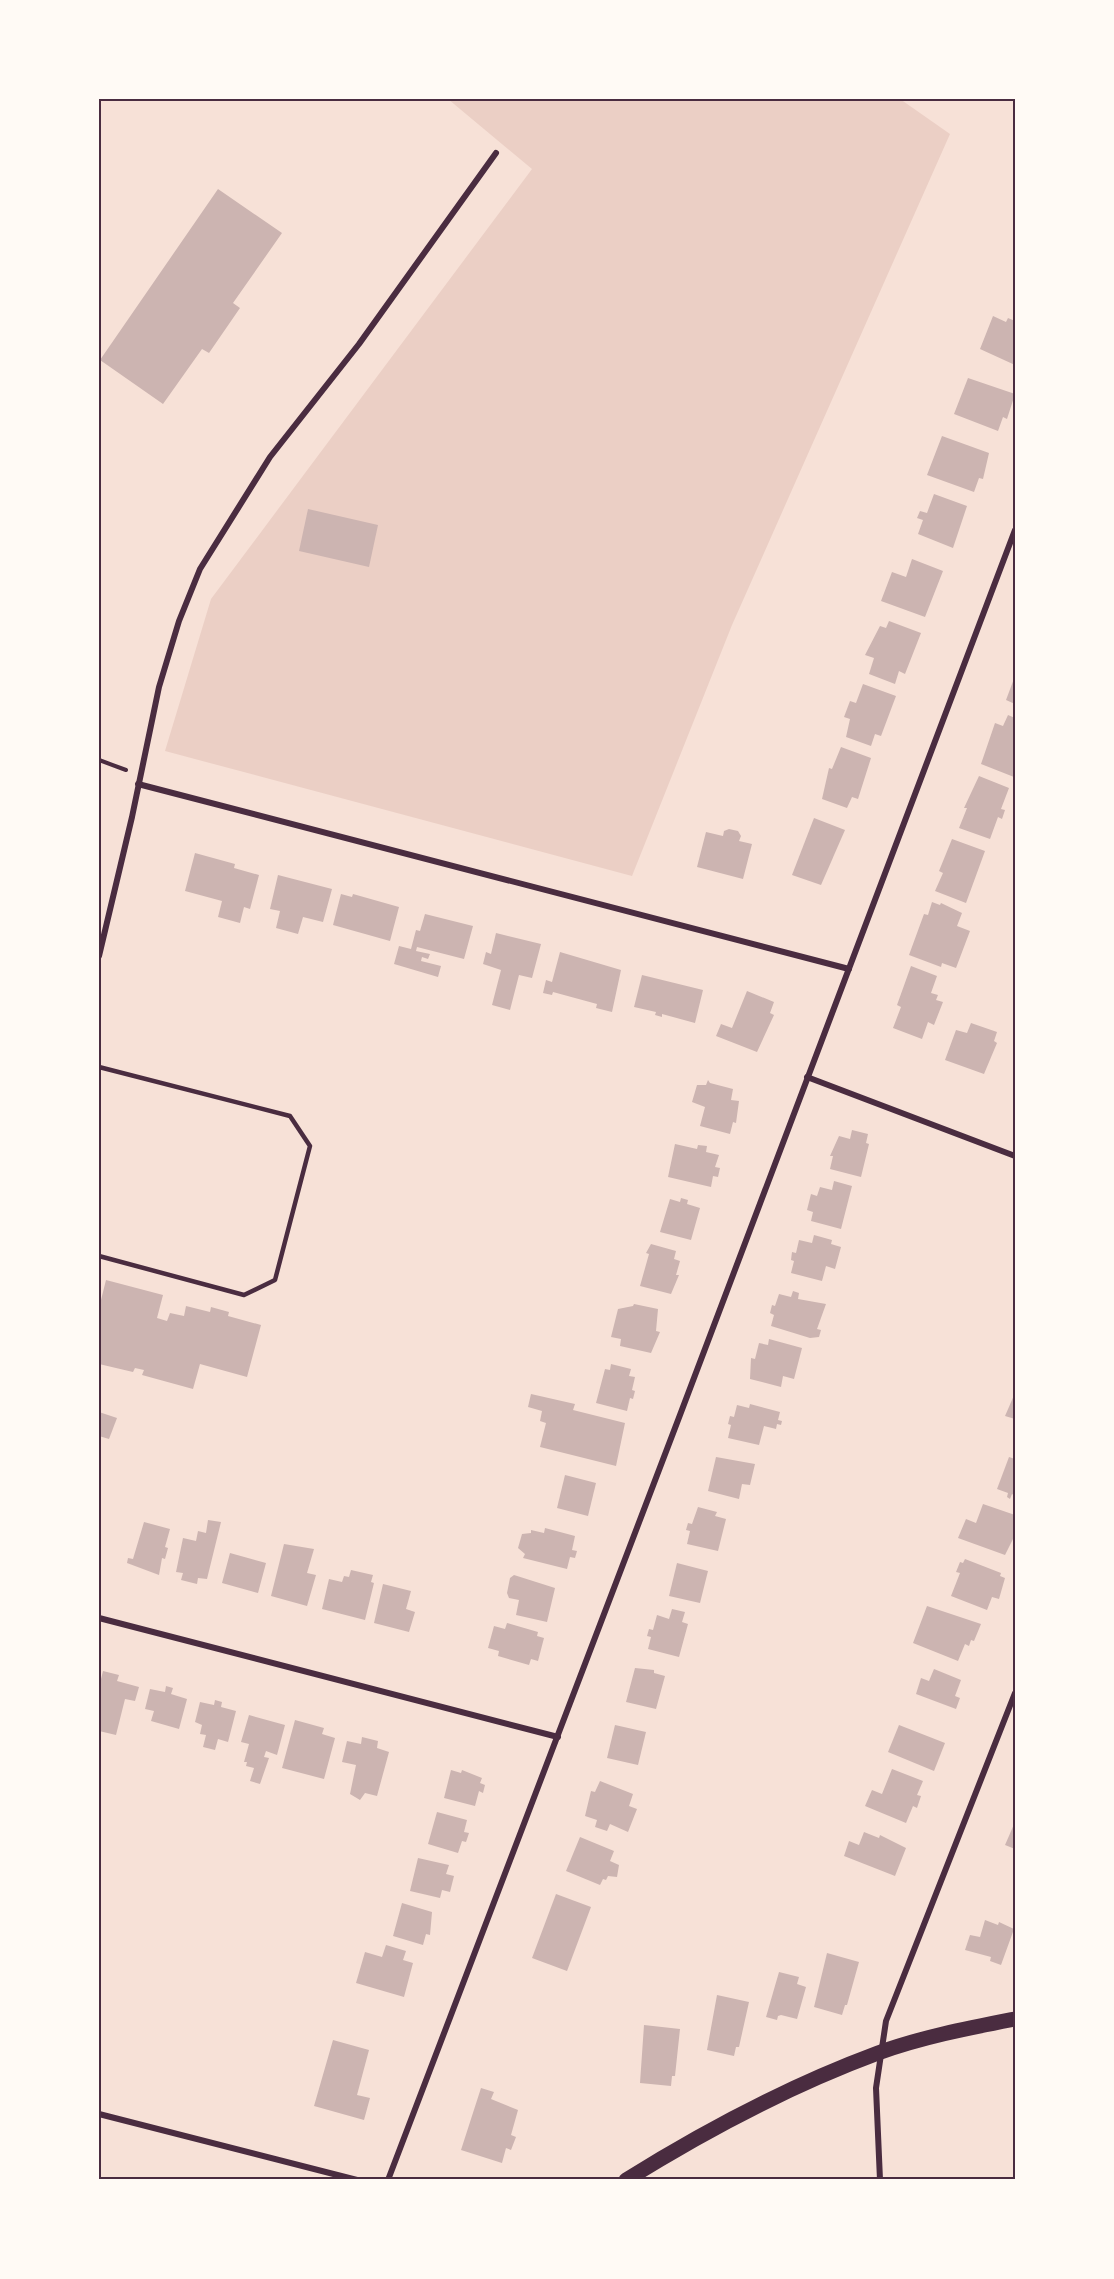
<svg xmlns="http://www.w3.org/2000/svg" width="1114" height="2279" font-family="'Archivo Narrow',sans-serif">
  <style>
    .green { fill: #ebcfc5 }
    .building { fill: #ccb4b1 }
    .lines { fill: none; stroke-linecap: round; stroke-linejoin: round }
    .path { stroke: #4a2c40; stroke-width: 4 }
    .service { stroke: #4a2c40; stroke-width: 4.5 }
    .minor { stroke: #4a2c40; stroke-width: 6 }
    .primary { stroke: #4a2c40; stroke-width: 15 }
    .neatline { fill: none; stroke: #4a2c40; stroke-width: 2 }
  </style>
  <rect width="100%" height="100%" fill="#f7e1d7"/>
  <polygon class="green" points="448,99 900,99 950,134 732,625 632,876 165,751 211,599 532,169"/>
  <g class="building">
    <polygon points="218,189 282,233 233,303 240,308 209,353 202,349 163,404 100,360"/>
    <polygon points="993,316 1006,322 1008,318 1015,321 1015,365 980,349"/>
    <polygon points="968,378 1015,394 1007,419 1003,417 998,431 954,414"/>
    <polygon points="942,436 989,453 983,479 979,478 974,492 927,475"/>
    <polygon points="934,494 967,506 953,548 918,534 923,520 917,518 920,511 927,513"/>
    <polygon points="308,509 378,525 369,567 299,551"/>
    <polygon points="912,559 943,571 925,617 881,601 892,572 906,577"/>
    <polygon points="889,621 921,633 905,674 899,671 895,684 869,674 874,658 865,655 880,626 886,628"/>
    <polygon points="1015,676 1015,704 1006,700"/>
    <polygon points="863,684 896,696 881,736 875,734 871,746 846,737 850,719 844,717 850,701 856,703"/>
    <polygon points="1008,715 1015,718 1014,777 981,764 995,723 1003,726"/>
    <polygon points="841,747 871,758 858,799 852,797 847,808 822,799 829,768 832,769"/>
    <polygon points="979,776 1009,788 1001,809 1005,810 1002,819 998,817 990,839 959,828 967,808 964,808"/>
    <polygon points="814,818 845,830 821,885 792,875"/>
    <polygon points="729,829 738,831 741,836 739,841 752,844 743,879 697,867 706,832 723,836 724,831"/>
    <polygon points="952,839 985,851 966,903 935,891 943,873 939,871"/>
    <polygon points="195,853 235,864 234,868 259,875 250,909 244,907 240,923 218,917 222,901 185,891"/>
    <polygon points="278,875 332,889 323,922 303,917 298,934 276,928 280,911 270,909"/>
    <polygon points="341,894 352,897 353,894 399,907 390,941 333,925"/>
    <polygon points="932,902 940,905 941,903 962,913 957,926 970,931 956,968 942,963 941,967 909,955 924,914 928,915"/>
    <polygon points="425,914 473,926 464,959 417,947 416,951 430,954 428,959 422,957 421,961 441,966 438,977 394,964 399,946 411,949 416,930 420,931"/>
    <polygon points="496,933 541,944 532,978 519,975 510,1010 492,1005 501,970 483,964 486,952 491,954"/>
    <polygon points="560,952 621,970 612,1012 596,1008 597,1004 553,992 552,995 543,993 546,980 552,982"/>
    <polygon points="911,966 937,976 931,993 938,995 936,1000 943,1002 934,1025 928,1022 922,1039 893,1028 901,1007 897,1005"/>
    <polygon points="642,975 703,990 695,1023 662,1014 662,1017 655,1015 656,1012 634,1007"/>
    <polygon points="747,991 774,1002 770,1013 774,1015 757,1052 716,1036 721,1024 732,1028"/>
    <polygon points="971,1023 997,1032 994,1041 997,1043 984,1074 945,1060 956,1030 967,1033"/>
    <polygon points="708,1080 710,1083 733,1089 731,1100 739,1101 736,1123 733,1122 730,1134 700,1126 705,1107 692,1102 697,1085 706,1085"/>
    <polygon points="852,1130 868,1134 866,1143 869,1144 861,1177 830,1169 833,1156 830,1156 839,1136 850,1139"/>
    <polygon points="675,1144 697,1149 698,1145 707,1146 706,1152 719,1155 715,1167 720,1168 718,1177 713,1176 711,1187 668,1177"/>
    <polygon points="834,1181 852,1186 841,1229 811,1221 813,1212 807,1210 811,1194 817,1196 820,1187 832,1190"/>
    <polygon points="681,1198 688,1200 687,1204 700,1208 691,1240 660,1232 670,1199 680,1202"/>
    <polygon points="814,1235 832,1240 831,1244 841,1247 835,1269 826,1266 822,1281 791,1273 794,1261 791,1260 792,1252 796,1253 799,1240 812,1243"/>
    <polygon points="651,1244 676,1251 674,1259 680,1261 676,1275 679,1275 671,1294 640,1286 649,1254 646,1253"/>
    <polygon points="106,1280 163,1295 157,1318 167,1321 170,1313 184,1316 186,1306 210,1312 211,1307 229,1312 228,1316 261,1325 247,1377 200,1364 193,1389 142,1375 144,1370 135,1368 133,1372 99,1364 99,1308"/>
    <polygon points="793,1291 799,1293 798,1299 826,1304 817,1329 821,1330 819,1337 810,1338 771,1326 774,1315 770,1313 772,1305 775,1306 779,1294 791,1297"/>
    <polygon points="634,1304 658,1309 656,1331 660,1332 651,1353 620,1346 621,1339 611,1337 618,1309 633,1306"/>
    <polygon points="769,1339 802,1348 794,1379 783,1376 781,1387 750,1379 751,1358 755,1359 759,1343 768,1345"/>
    <polygon points="611,1364 631,1369 629,1376 635,1377 632,1390 635,1391 633,1399 630,1398 627,1411 596,1403 605,1369 610,1370"/>
    <polygon points="1015,1393 1015,1419 1005,1416"/>
    <polygon points="531,1394 575,1404 573,1410 625,1423 616,1466 540,1447 546,1423 540,1421 542,1411 528,1407"/>
    <polygon points="750,1404 780,1412 778,1420 782,1421 781,1425 777,1424 776,1429 764,1426 759,1445 728,1438 731,1425 728,1424 730,1416 734,1417 737,1405 749,1408"/>
    <polygon points="99,1412 117,1418 109,1439 99,1436"/>
    <polygon points="716,1457 755,1464 750,1485 742,1484 739,1499 708,1491"/>
    <polygon points="1009,1457 1015,1459 1015,1496 1012,1494 1010,1499 1007,1497 1008,1493 997,1489"/>
    <polygon points="565,1475 596,1483 588,1516 557,1508"/>
    <polygon points="983,1504 1015,1515 1015,1535 1005,1555 958,1538 966,1519 976,1523"/>
    <polygon points="698,1507 717,1512 715,1516 726,1519 718,1551 687,1544 690,1531 686,1530 688,1523 692,1524"/>
    <polygon points="208,1520 221,1522 207,1579 198,1578 197,1584 181,1580 183,1573 176,1572 183,1538 196,1541 198,1531 206,1533"/>
    <polygon points="144,1522 170,1529 165,1547 168,1548 165,1559 162,1558 159,1575 127,1563 128,1558 133,1559"/>
    <polygon points="545,1528 575,1536 572,1550 577,1551 575,1558 570,1557 567,1569 523,1558 525,1554 518,1548 522,1534 531,1533 531,1530 544,1533"/>
    <polygon points="284,1544 314,1549 307,1573 316,1575 307,1606 271,1596"/>
    <polygon points="230,1553 266,1563 258,1593 222,1583"/>
    <polygon points="965,1559 1001,1573 1000,1576 1005,1578 999,1599 992,1597 987,1610 951,1596 960,1573 956,1572 960,1562 963,1563"/>
    <polygon points="677,1563 708,1571 700,1603 669,1596"/>
    <polygon points="351,1570 373,1575 371,1582 374,1583 365,1620 322,1609 329,1579 342,1582 344,1576 349,1577"/>
    <polygon points="514,1575 555,1588 547,1622 516,1615 519,1600 509,1598 507,1593 510,1578"/>
    <polygon points="383,1584 411,1591 406,1609 415,1612 409,1632 374,1623"/>
    <polygon points="927,1606 981,1624 974,1641 971,1640 969,1646 965,1644 958,1661 913,1643"/>
    <polygon points="672,1609 685,1612 682,1622 688,1624 679,1657 648,1649 651,1637 647,1636 649,1629 653,1630 657,1615 669,1619"/>
    <polygon points="507,1623 538,1632 537,1636 544,1638 538,1661 531,1659 529,1665 498,1656 499,1651 488,1648 494,1626 505,1629"/>
    <polygon points="635,1668 654,1670 654,1673 665,1676 656,1709 626,1702"/>
    <polygon points="934,1669 961,1680 955,1696 960,1698 956,1709 916,1694 921,1678 929,1681"/>
    <polygon points="103,1671 119,1675 117,1681 139,1687 135,1701 125,1699 116,1735 99,1731 99,1687"/>
    <polygon points="166,1686 173,1688 171,1694 187,1699 179,1729 151,1721 154,1711 145,1709 150,1689 165,1692"/>
    <polygon points="215,1700 222,1702 221,1707 236,1711 228,1742 218,1739 215,1750 203,1747 206,1735 200,1734 202,1725 195,1722 200,1702 214,1705"/>
    <polygon points="249,1715 285,1725 277,1755 266,1751 264,1757 269,1758 260,1784 250,1781 254,1768 246,1766 247,1762 244,1762 249,1744 241,1742"/>
    <polygon points="295,1720 324,1728 322,1734 335,1738 324,1779 282,1768"/>
    <polygon points="615,1725 646,1732 638,1765 607,1758"/>
    <polygon points="899,1725 945,1743 934,1771 888,1752"/>
    <polygon points="362,1737 378,1741 377,1748 389,1752 377,1796 365,1793 360,1800 350,1794 356,1765 342,1762 347,1741 361,1744"/>
    <polygon points="892,1769 923,1781 917,1795 921,1796 917,1808 913,1806 906,1823 865,1806 872,1790 882,1794"/>
    <polygon points="451,1770 461,1773 462,1770 482,1778 480,1783 485,1785 483,1793 479,1791 475,1806 444,1798"/>
    <polygon points="600,1781 633,1794 629,1806 637,1809 628,1832 610,1824 607,1831 595,1827 597,1820 585,1816 591,1791 595,1792"/>
    <polygon points="437,1812 467,1820 464,1832 469,1833 466,1842 462,1841 458,1853 428,1844"/>
    <polygon points="1015,1822 1015,1849 1005,1845"/>
    <polygon points="864,1832 879,1838 880,1835 906,1848 895,1876 844,1856 849,1841 859,1845"/>
    <polygon points="580,1837 614,1851 610,1861 619,1865 617,1877 608,1876 606,1880 603,1879 600,1885 566,1871"/>
    <polygon points="418,1858 449,1865 446,1874 454,1876 450,1892 442,1890 440,1898 410,1891"/>
    <polygon points="556,1894 591,1907 567,1971 532,1958"/>
    <polygon points="402,1903 432,1912 430,1935 426,1934 423,1945 393,1936"/>
    <polygon points="985,1920 998,1925 999,1922 1014,1929 1001,1965 990,1961 991,1957 965,1950 970,1935 980,1937"/>
    <polygon points="386,1945 406,1951 403,1960 413,1963 404,1997 356,1983 365,1952 382,1957"/>
    <polygon points="827,1953 859,1962 847,2005 845,2005 842,2015 814,2007"/>
    <polygon points="779,1972 799,1977 797,1984 806,1987 797,2019 781,2015 778,2016 777,2020 766,2017"/>
    <polygon points="717,1995 749,2002 739,2047 736,2047 734,2056 707,2050"/>
    <polygon points="644,2025 680,2029 675,2076 672,2076 671,2086 640,2083"/>
    <polygon points="333,2040 369,2050 357,2095 370,2098 364,2120 314,2106"/>
    <polygon points="481,2088 494,2092 491,2099 518,2110 511,2135 516,2137 511,2150 506,2148 502,2163 461,2150"/>
  </g>
  <g class="lines">
    <polyline class="path" points="99,760 126,770"/>
    <polyline class="service" points="99,1067 290,1116 310,1146 275,1280 244,1295 99,1256"/>
    <g class="minor">
      <polyline points="138,784 849,969"/>
      <polyline points="99,956 132,817 159,687 179,621 200,569 270,457 359,344 496,153"/>
      <polyline points="807,1077 1015,1156"/>
      <polyline points="99,1618 558,1737"/>
      <polyline points="99,2114 357,2180"/>
      <path d="M388,2180C599,1631 807,1080 1015,530"/>
      <polyline points="880,2180 876,2088 886,2021 1015,1693"/>
    </g>
    <path class="primary" d="M626,2180C706,2130 789,2086 878,2053C922,2037 969,2028 1015,2019"/>
  </g>
  <rect width="1114" height="2279" fill="none" stroke="#fffaf5" stroke-width="201"/>
  <rect x="100" y="100" width="914" height="2078" class="neatline"/>
</svg>
